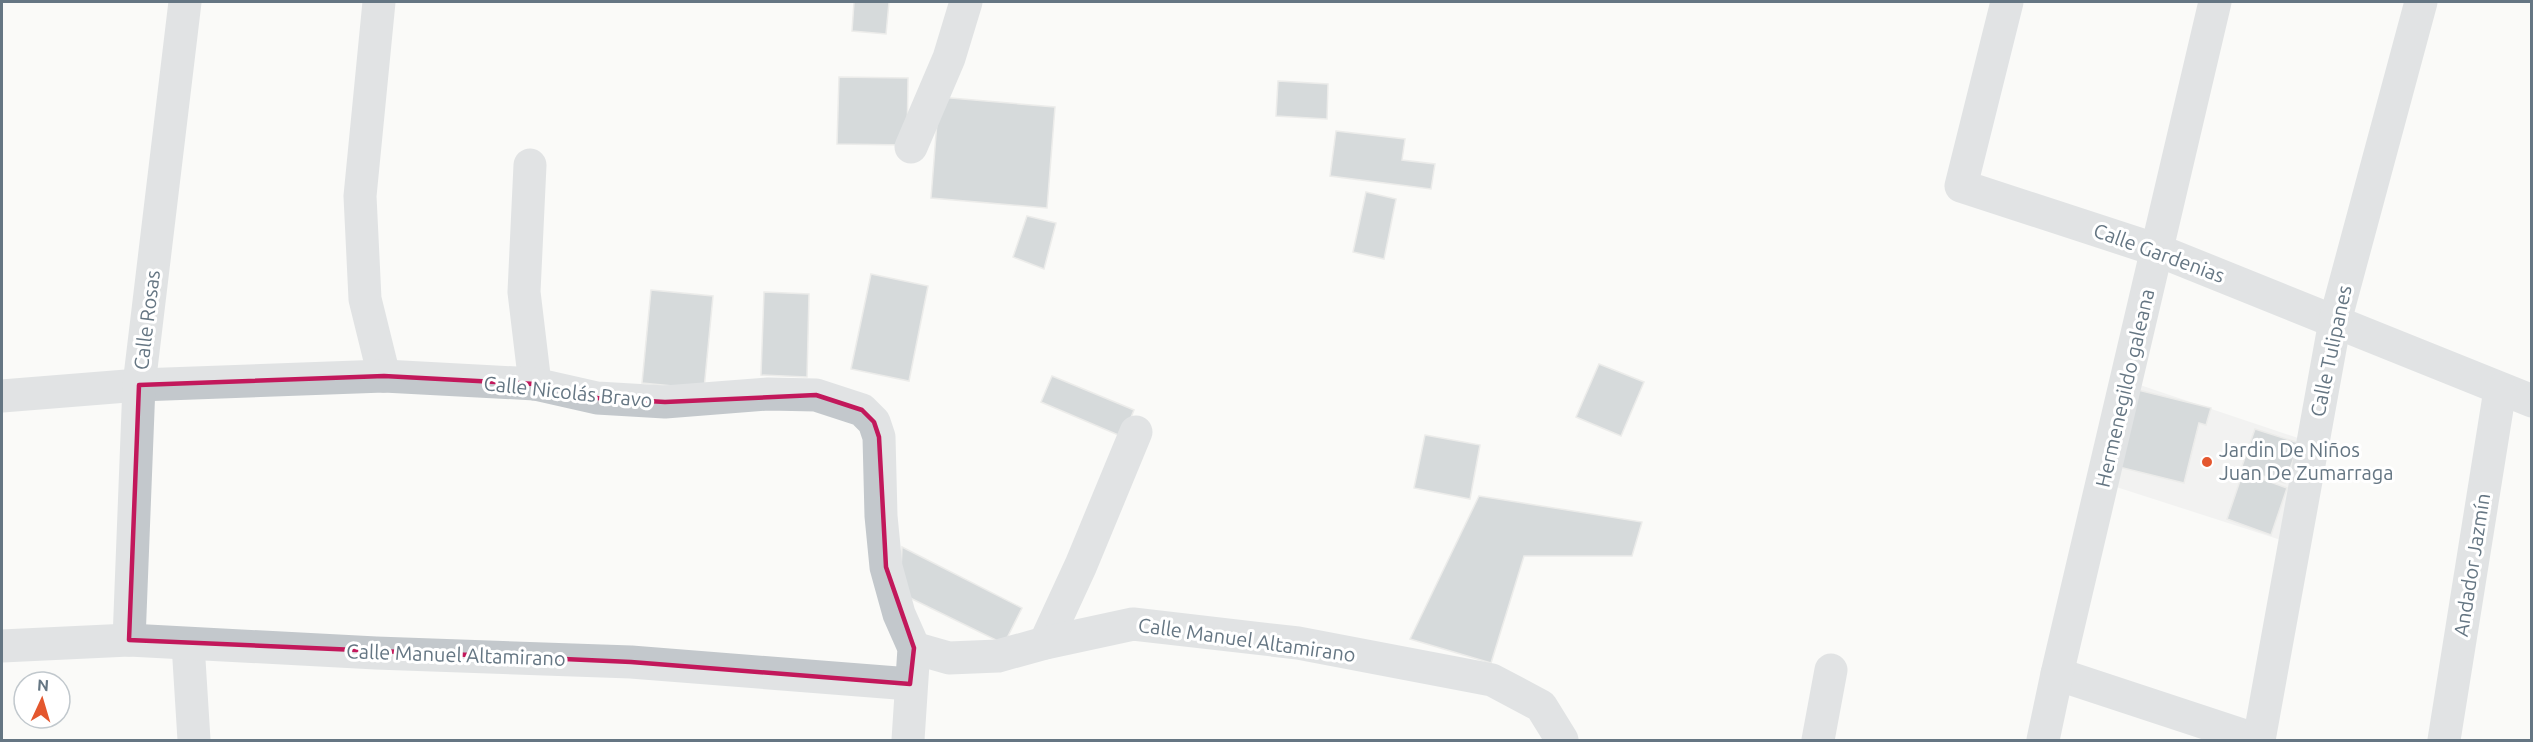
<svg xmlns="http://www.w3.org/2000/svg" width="2533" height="742" font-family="Ubuntu,sans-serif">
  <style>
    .built { fill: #e8e9e9 }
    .building { fill: #aab3b9; stroke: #dcdcda; stroke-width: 1.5 }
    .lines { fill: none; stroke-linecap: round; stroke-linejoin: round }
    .minor { stroke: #c3c8cc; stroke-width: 33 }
    .marked { fill: none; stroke: #c2185b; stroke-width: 4.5; stroke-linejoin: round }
    .poi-dot { fill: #e4572e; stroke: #fff; stroke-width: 2 }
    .labels { text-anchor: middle; stroke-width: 6; stroke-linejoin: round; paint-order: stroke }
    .street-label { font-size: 20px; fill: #657683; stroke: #fff }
    .poi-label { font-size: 20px; fill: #657683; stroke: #fff; text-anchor: start }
  </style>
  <rect width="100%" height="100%" fill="#fafaf8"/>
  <polygon class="built" points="2131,382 2307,441 2284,541 2107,484"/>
  <g class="building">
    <polygon points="854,2 889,2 886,34 852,31"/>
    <polygon points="839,77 908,78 907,145 837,144"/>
    <polygon points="1278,81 1328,84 1327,119 1276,116"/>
    <polygon points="939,97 1055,107 1047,208 931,198"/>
    <polygon points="1336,131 1405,139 1402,160 1435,164 1431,189 1330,176"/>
    <polygon points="1366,192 1396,199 1384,259 1353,252"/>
    <polygon points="1027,216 1056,223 1044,269 1013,257"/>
    <polygon points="871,274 928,286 909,381 851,369"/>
    <polygon points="651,290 713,296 704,389 642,383"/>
    <polygon points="764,292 809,294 807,377 761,375"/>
    <polygon points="1599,364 1644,382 1621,436 1576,417"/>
    <polygon points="1052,376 1134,410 1123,437 1041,402"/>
    <polygon points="2134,389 2211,408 2206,425 2199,423 2184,483 2115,466"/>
    <polygon points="2255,429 2299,443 2285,483 2241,469"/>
    <polygon points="1425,435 1480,445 1470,499 1414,488"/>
    <polygon points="2243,472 2287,488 2271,535 2227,519"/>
    <polygon points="1479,496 1642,522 1632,556 1524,556 1491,663 1410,639"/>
    <polygon points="902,547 1022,608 1004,644 900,593"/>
  </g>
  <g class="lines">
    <g class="minor">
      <polyline points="379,2 360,196 365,299 384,376"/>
      <polyline points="2007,2 1961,186 2157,250 2532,401"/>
      <polyline points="911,147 949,58 966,2"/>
      <polyline points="530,165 524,292 535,384"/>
      <polyline points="2,396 139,385 384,376 535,384 597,398 665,402 768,394 816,395 862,410 874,422 879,437 881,516 886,567 899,614 914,648 908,740"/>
      <polyline points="129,640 139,385 185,2"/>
      <polyline points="1045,643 1081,565 1136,432"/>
      <polyline points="188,644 194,740"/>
      <polyline points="2,646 129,640 376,653 631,662 910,684"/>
      <polyline points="914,648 949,658 998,656 1045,643 1133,624 1298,643 1492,680 1541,706 1562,740"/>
      <polyline points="2057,674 2257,740"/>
      <polyline points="1818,740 1831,670"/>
      <polyline points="2043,740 2057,674 2215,2"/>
      <polyline points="2259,740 2335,321 2421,2"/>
      <polyline points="2444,740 2500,390"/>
    </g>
  </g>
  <path d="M0 0H2533V742H0ZM384,376L535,384L597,398L665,402L816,395L862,410L874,422L879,437L886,567L914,648L910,684L631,662L129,640L139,385Z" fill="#fafaf8" fill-opacity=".55" fill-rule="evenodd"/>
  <path class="marked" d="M384,376L535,384L597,398L665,402L816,395L862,410L874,422L879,437L886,567L914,648L910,684L631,662L129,640L139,385Z"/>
  <circle class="poi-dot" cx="2207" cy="462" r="6"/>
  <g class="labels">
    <g class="street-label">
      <text transform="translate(2159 253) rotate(20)" y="7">Calle Gardenias</text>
      <text transform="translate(147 320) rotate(-83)" y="7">Calle Rosas</text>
      <text transform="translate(2331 351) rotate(-78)" y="7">Calle Tulipanes</text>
      <text transform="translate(2125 388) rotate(-77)" y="7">Hermenegildo galeana</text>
      <text transform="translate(568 392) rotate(6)" y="7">Calle Nicolás Bravo</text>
      <text transform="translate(2472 565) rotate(-81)" y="7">Andador Jazmín</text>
      <text transform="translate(1247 640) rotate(8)" y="7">Calle Manuel Altamirano</text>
      <text transform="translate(456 655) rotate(2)" y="7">Calle Manuel Altamirano</text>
    </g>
    <g class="poi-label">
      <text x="2219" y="457">Jardin De Niños<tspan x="2219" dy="23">Juan De Zumarraga</tspan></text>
    </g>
  </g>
  <rect width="2533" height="742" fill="none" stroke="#657683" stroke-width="6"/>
  <g transform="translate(42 700) rotate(4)"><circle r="28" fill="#ffffff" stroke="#c1c8cd" stroke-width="1.5"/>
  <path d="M0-4.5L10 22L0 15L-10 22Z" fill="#e4572e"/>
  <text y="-9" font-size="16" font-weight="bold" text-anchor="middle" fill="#657683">N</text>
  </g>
</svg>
